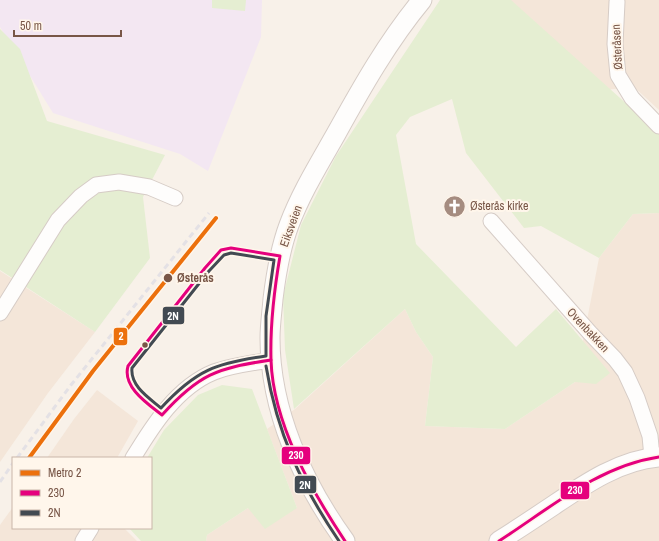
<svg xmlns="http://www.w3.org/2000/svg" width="659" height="541" font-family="'Archivo Narrow',sans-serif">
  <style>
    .residential { fill: #f4e6d9 }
    .education { fill: #f3e7f2 }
    .green { fill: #e5eed2 }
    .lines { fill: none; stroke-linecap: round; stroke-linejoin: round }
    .minor-casing { stroke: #d6ccc6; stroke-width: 17 }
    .tertiary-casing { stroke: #d6ccc6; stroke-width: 21 }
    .minor { stroke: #fefdfc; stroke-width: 15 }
    .tertiary { stroke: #fefdfc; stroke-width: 19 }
    .rail { stroke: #e4e1e5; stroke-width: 3; stroke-dasharray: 6 4; stroke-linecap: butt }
    .bus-1-casing { stroke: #fff6eb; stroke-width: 6 }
    .bus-2-casing { stroke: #fff6eb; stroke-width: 6 }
    .bus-1 { stroke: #e5007d; stroke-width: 3 }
    .bus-2 { stroke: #424a52; stroke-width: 3 }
    .metro-1-casing { stroke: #fff6eb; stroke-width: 7 }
    .metro-1 { stroke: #ec700c; stroke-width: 4 }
    .stop-dot { fill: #785647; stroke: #fff6eb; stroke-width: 1.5 }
    .labels { text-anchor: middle; stroke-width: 4; stroke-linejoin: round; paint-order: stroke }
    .street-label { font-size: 12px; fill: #785647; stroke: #fff6eb }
    .poi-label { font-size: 12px; fill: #785647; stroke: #fff6eb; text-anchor: start }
    .stop-label { font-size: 12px; font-weight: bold; fill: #785647; stroke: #fff6eb; text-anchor: start }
    .line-badge { stroke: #fff6eb; stroke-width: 1.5 }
    .badge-label { font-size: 11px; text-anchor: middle; font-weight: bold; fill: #fff }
  </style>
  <rect width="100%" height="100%" fill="#f8f1e9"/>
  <g class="residential">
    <polygon points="497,0 659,0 659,110 634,87 594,91"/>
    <polygon points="659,213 659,541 206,541 207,535 248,508 297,508 267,429 295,409 405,309 416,332 433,357 425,426 505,429 575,382 599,258 633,214"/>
    <polygon points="0,271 95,332 48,393 0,462"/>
    <polygon points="97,390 138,421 117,458 47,458 74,419"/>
    <polygon points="13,507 13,528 124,528 137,541 0,541 0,525"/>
  </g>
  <polygon class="education" points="0,0 262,0 261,37 208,171 180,154 53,113 0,27"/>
  <g class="green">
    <polygon points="212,0 246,0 245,11 212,8"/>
    <polygon points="440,0 511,0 659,133 659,213 633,214 599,258 541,226 524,228 466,153 452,99 410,117 396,135 416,244 516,347 556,309 610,373 596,384 575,382 505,429 425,426 433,357 416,332 405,309 294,409 285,350 283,296 301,225 336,156"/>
    <polygon points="0,29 20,49 47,121 165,155 143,197 150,258 95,332 0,270"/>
    <polygon points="222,385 252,389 297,508 265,529 248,508 207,535 206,541 141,541 129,528 151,528 151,458 147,458 164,430 198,395"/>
  </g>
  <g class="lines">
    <defs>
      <g id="minor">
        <polyline points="617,2 615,44 618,75 632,98 659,126"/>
        <polyline points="491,221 590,333 615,359 625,372 637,398 650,436 652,457"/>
        <polyline points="0,313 58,220 81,196 96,185 119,182 149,187 175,198"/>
        <path d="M133,458C153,425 177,387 214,372C232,365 252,363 271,360"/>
        <polyline points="83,541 91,528"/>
      </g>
      <g id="tertiary">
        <path d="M345,541C303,483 270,411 270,338C270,325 272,312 273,299C276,274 280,249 289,225C301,193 319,164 336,134C362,87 388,41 422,0"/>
        <path d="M499,541C518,529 536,517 554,505C585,484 620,460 659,457"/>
      </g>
    </defs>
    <use href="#minor" class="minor-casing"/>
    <use href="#tertiary" class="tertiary-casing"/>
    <use href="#minor" class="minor"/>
    <use href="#tertiary" class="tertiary"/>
    <g class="rail">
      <polyline points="17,458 71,385 209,213"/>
      <polyline points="0,482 13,463"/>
    </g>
    <defs>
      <g id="bus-1">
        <path d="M231,248L280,256C274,291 270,325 271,360C217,368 199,374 162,415C148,404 122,387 128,366L205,268L221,250Z"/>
        <path d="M271,360C273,423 311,490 345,541"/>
        <path d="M499,541C549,509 598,466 659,457"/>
      </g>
      <g id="bus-2">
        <path d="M231,253L274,260L266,316V356C216,363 196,370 161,408C149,398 130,386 132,368L209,271L224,255Z"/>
        <path d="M266,366C277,433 301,485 339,541"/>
      </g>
    </defs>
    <use href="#bus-1" class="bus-1-casing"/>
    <use href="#bus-2" class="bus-2-casing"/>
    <use href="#bus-1" class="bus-1"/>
    <use href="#bus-2" class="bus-2"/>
    <defs>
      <polyline id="metro-1" points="29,458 93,371 216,218"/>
    </defs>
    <use href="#metro-1" class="metro-1-casing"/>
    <use href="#metro-1" class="metro-1"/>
  </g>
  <defs>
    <symbol id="church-disc" viewBox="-11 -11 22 22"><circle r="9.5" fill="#a58c80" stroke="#fff6eb"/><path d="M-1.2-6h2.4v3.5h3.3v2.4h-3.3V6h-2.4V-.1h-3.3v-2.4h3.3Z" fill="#fff"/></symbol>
  </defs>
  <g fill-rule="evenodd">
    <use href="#church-disc" x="442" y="194" width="25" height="25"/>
  </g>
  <g class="stop-dot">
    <circle cx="168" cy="278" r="5"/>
    <circle cx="145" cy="345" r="3.5"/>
  </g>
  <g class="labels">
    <g class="street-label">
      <text transform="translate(617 47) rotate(-93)" y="4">Østeråsen</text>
      <text transform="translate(291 226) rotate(-70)" y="4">Eiksveien</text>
      <text transform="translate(588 330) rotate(47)" y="4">Ovenbakken</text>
    </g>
    <g class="poi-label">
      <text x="470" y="210">Østerås kirke</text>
    </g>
    <g class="stop-label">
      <text x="177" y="282">Østerås</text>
    </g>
  </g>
  <g class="line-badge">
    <rect x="162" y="306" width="23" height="19" rx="4" fill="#424a52"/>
    <rect x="113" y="327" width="15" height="19" rx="4" fill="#ec700c"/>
    <rect x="281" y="446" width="30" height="19" rx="4" fill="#e5007d"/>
    <rect x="294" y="475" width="23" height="19" rx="4" fill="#424a52"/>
    <rect x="560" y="481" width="30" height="19" rx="4" fill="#e5007d"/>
  </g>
  <g class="badge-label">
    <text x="173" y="320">2N</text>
    <text x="121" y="340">2</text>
    <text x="296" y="459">230</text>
    <text x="305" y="489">2N</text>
    <text x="575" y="494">230</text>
  </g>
  <rect x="12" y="457" width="140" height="72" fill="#fff6eb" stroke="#c9b6a9"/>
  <rect x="20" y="470" width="20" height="6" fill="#ec700c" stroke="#c9b6a9"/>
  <text x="48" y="477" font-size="12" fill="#785647">Metro 2</text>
  <rect x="20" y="490" width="20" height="6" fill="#e5007d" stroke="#c9b6a9"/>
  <text x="48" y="497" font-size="12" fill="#785647">230</text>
  <rect x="20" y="510" width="20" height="6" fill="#424a52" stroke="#c9b6a9"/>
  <text x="48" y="517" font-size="12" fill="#785647">2N</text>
  <path d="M14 30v6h107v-6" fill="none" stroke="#785647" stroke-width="2"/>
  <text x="20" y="30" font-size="12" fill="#785647" stroke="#fff6eb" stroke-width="3" paint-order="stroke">50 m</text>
</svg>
